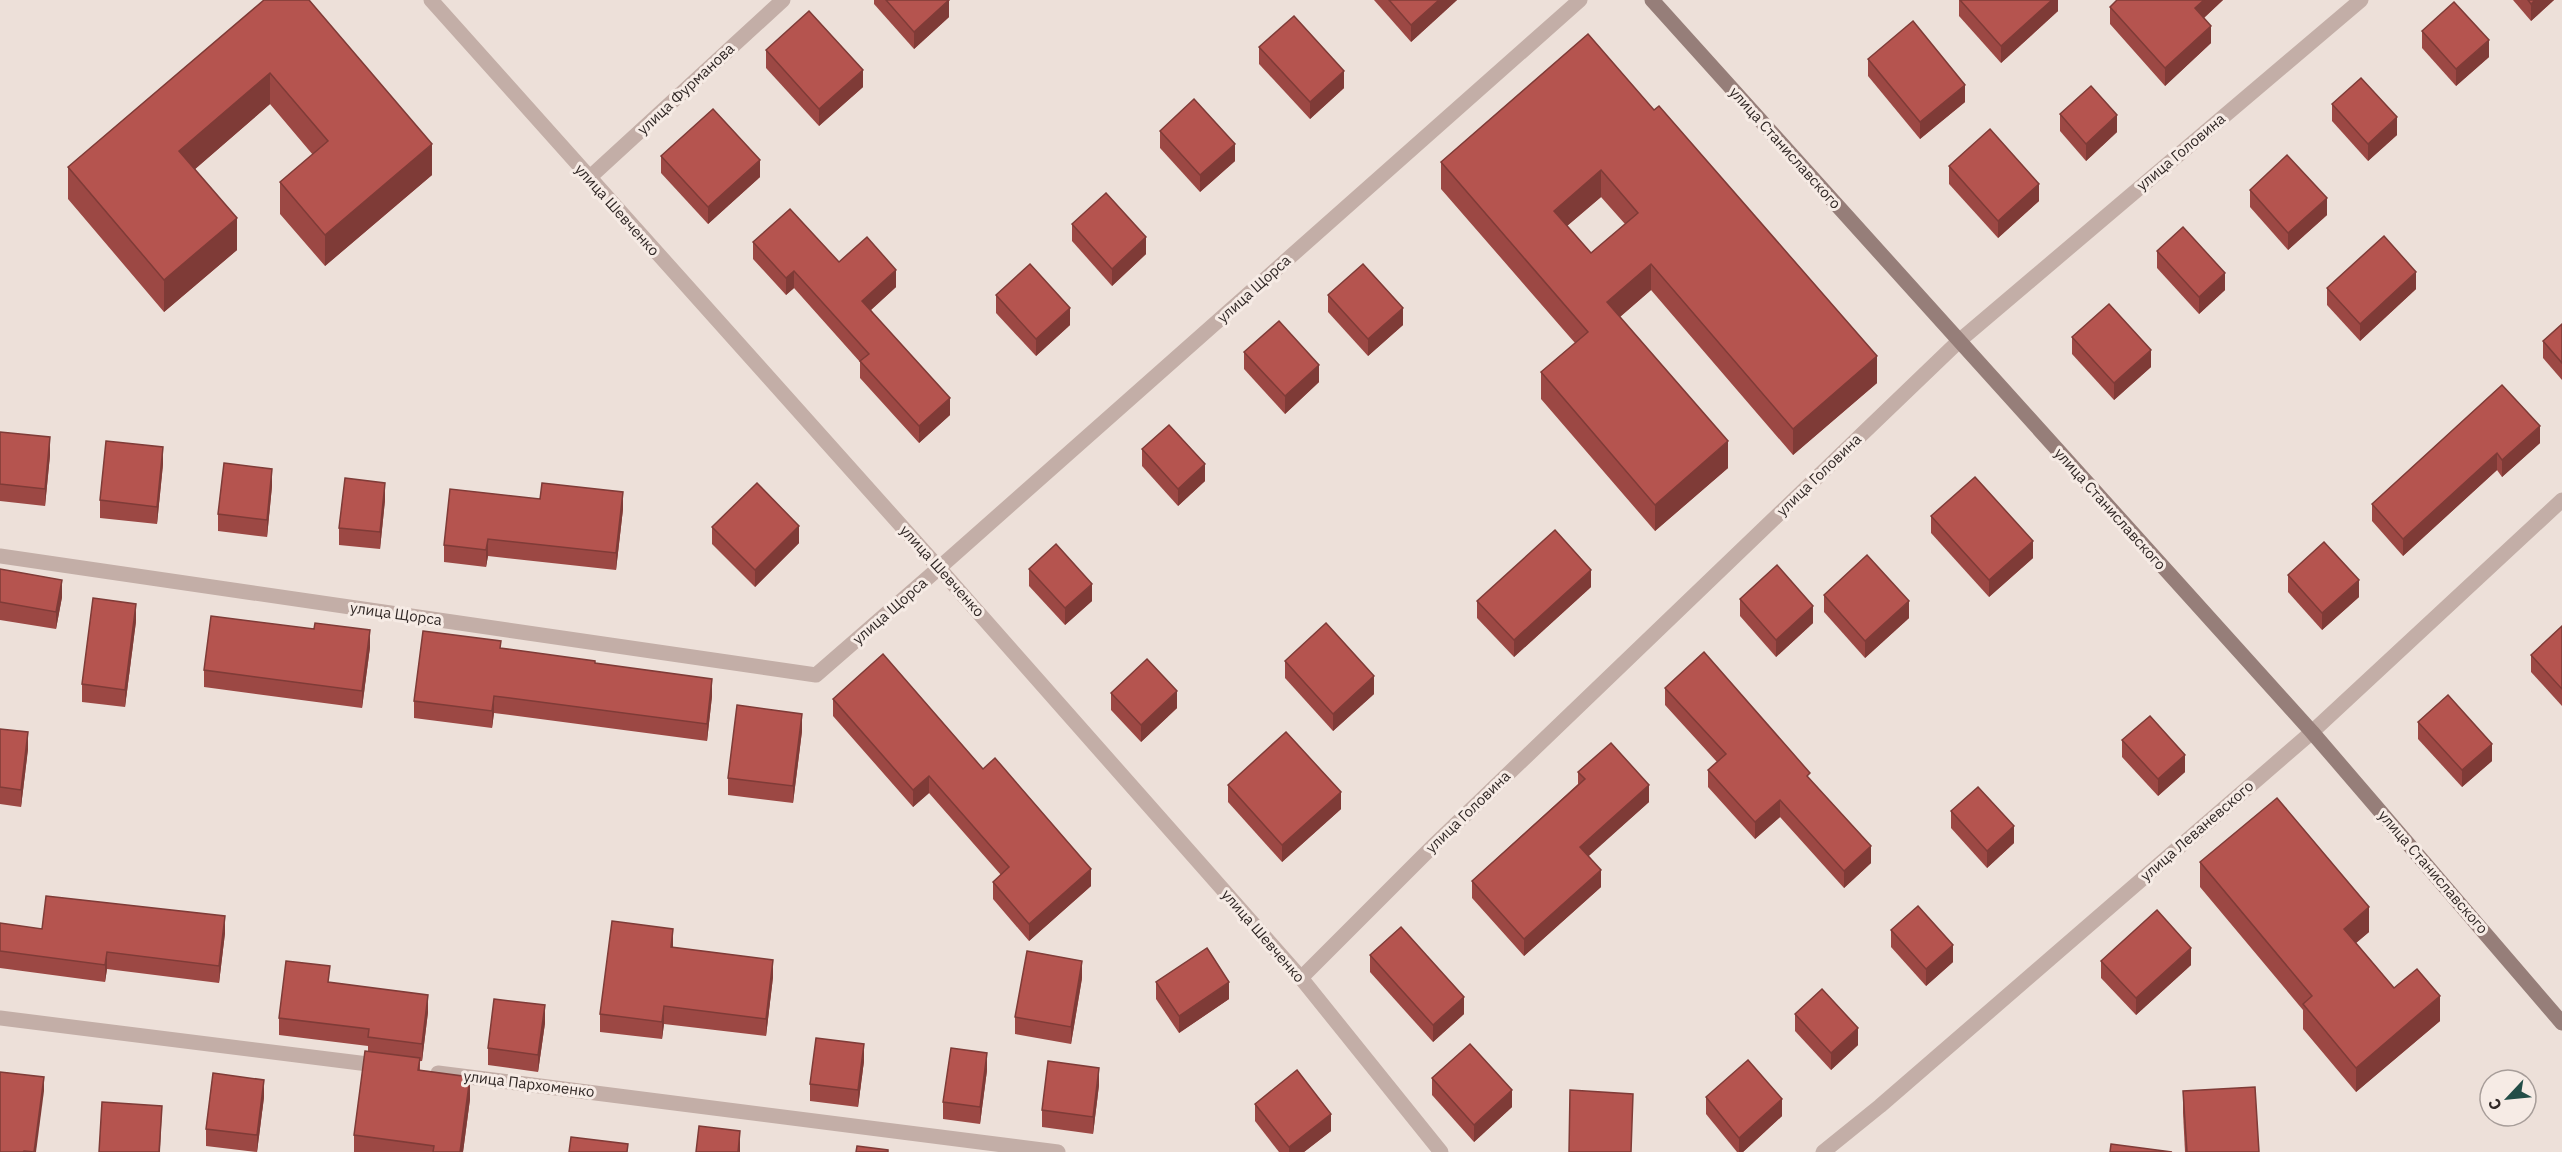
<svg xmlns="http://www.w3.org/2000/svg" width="2562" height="1152" font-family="'IBM Plex Sans',sans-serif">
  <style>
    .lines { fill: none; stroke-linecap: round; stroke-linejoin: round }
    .street { stroke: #c3aea7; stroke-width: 15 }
    .secondary { stroke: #967e79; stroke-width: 15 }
    .wall { fill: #9c4844; fill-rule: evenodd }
    .shaded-wall { fill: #7f3b37 }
    .building { fill: #b5544f; stroke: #7f3b37; stroke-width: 1.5; fill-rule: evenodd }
    .labels { text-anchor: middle; stroke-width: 6; stroke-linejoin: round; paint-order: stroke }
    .street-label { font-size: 15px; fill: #312826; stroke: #f6ebe5 }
  </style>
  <rect width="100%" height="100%" fill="#ede0d9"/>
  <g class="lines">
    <g class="street">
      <polyline points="431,0 939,568 1301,978 1441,1152"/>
      <polyline points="589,178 783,0"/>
      <polyline points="0,556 816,675 939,568 1580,0"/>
      <polyline points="1301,978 1433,846 1959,341 2361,0"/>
      <polyline points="0,1018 384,1066"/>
      <polyline points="438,1073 1058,1152"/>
      <polyline points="1823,1152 1880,1106 2312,732 2562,500"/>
    </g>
    <polyline class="secondary" points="1652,0 2312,732 2562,1023"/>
  </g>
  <g class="wall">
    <polygon points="264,0 432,175 325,266 280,214 280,182 313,155 270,104 195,169 237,250 164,312 68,199 68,167"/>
    <polygon points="874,0 948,0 949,17 914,49 874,4"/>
    <polygon points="1374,0 1457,0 1411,42"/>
    <polygon points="1959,0 2058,0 2058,11 2001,63 1959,16"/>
    <polygon points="2117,0 2223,0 2204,18 2211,43 2165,86 2110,24 2110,7"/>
    <polygon points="2513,0 2554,0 2531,21"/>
    <polygon points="2422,31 2489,57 2456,86 2422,48"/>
    <path d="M1588,34L1877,383L1793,455L1651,290L1620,317L1728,468L1655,531L1541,399V372L1575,343L1441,189V162ZM1601,197L1625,224L1591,253L1567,226Z"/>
    <polygon points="1259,47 1344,88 1310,119 1259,64"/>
    <polygon points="766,50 863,87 819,126 766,68"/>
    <polygon points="1868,59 1965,102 1920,139 1868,76"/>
    <polygon points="2332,104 2397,135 2368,161 2332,121"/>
    <polygon points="2060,114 2117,132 2086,161 2060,131"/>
    <polygon points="1160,131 1235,161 1200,192 1160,148"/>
    <polygon points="661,156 760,177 708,224 661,173"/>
    <polygon points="1949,166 2039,201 1998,238 1949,184"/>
    <polygon points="2250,190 2327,215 2288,250 2250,207"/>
    <polygon points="1072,224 1146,254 1112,286 1072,241"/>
    <polygon points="753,242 839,262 896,287 871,310 950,415 919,443 860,378 860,362 794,288 786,295 753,259"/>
    <polygon points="2157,251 2225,290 2199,314 2157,268"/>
    <polygon points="2327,288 2416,289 2360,341 2327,305"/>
    <polygon points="996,295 1070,325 1036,356 996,313"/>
    <polygon points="1328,295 1403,325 1368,356 1328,312"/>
    <polygon points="2562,324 2562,380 2543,358 2543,341"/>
    <polygon points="2072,337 2151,367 2114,400 2072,354"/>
    <polygon points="1244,352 1319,382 1285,414 1244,369"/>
    <polygon points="2502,385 2540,443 2502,477 2497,470 2403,556 2372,521 2372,504"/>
    <polygon points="0,432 50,455 45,506 0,501"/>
    <polygon points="1142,449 1205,481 1178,506 1142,466"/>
    <polygon points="163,464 157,524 100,518 100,500"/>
    <polygon points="272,486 267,537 218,531 218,514"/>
    <polygon points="385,500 380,549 339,545 339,528"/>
    <polygon points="623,509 616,570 488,556 486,567 444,562 444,545"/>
    <polygon points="1931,516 2033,558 1989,597 1931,533"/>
    <polygon points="712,527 799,543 755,587 712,544"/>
    <polygon points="0,569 62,597 56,629 0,620"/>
    <polygon points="1029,569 1092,601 1065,625 1029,586"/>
    <polygon points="2288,575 2359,597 2322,630 2288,592"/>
    <polygon points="1591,587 1514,657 1477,618 1477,601"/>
    <polygon points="1824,595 1909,618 1865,658 1824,612"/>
    <polygon points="1740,599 1813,623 1776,657 1740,616"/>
    <polygon points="136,621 125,707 82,702 82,684"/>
    <polygon points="2562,626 2562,706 2531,672 2531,655"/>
    <polygon points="370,647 362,708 204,687 204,670"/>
    <polygon points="501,648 595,663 712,696 707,741 494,713 492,728 414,718 414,701"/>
    <polygon points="1285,661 1374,694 1333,731 1285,678"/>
    <polygon points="1665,688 1810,779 1871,863 1844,888 1780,817 1755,839 1708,787 1708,770 1717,762 1665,705"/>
    <polygon points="1111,693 1177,708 1141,742 1111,710"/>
    <polygon points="833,699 983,769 1091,886 1029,941 993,899 993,882 1001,875 929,793 913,807 833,716"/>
    <polygon points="2418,722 2492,761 2462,787 2418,739"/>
    <polygon points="0,729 28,749 21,807 0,804"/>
    <polygon points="802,731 793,803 728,795 728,778"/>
    <polygon points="2122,740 2185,772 2158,796 2122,757"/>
    <polygon points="1578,772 1649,802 1588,856 1601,887 1524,956 1472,898 1472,881 1578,784"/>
    <polygon points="1228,785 1341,809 1282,862 1228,802"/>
    <polygon points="1951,811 2014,843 1987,868 1951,828"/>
    <polygon points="2200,862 2369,932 2356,943 2394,988 2440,1021 2356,1092 2303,1029 2303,1010 2200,887"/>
    <polygon points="0,923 42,929 225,933 219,983 107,969 105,982 0,968"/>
    <polygon points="1891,930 1953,962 1926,986 1891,947"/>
    <polygon points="1370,955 1464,1014 1433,1042 1370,972"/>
    <polygon points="2101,961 2191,965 2136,1015 2101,978"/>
    <polygon points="773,977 766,1036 664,1024 662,1039 600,1032 600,1014"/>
    <polygon points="1082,978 1071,1044 1015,1034 1015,1017"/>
    <polygon points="1156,982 1229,999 1179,1033 1156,999"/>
    <polygon points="330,983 428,1012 422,1061 420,1061 420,1070 470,1099 463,1152 354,1152 354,1135 368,1051 368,1046 279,1035 279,1018"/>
    <polygon points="1795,1014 1858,1045 1831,1070 1795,1031"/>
    <polygon points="545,1023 538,1072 488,1065 488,1048"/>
    <polygon points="864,1061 858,1107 810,1101 810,1084"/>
    <polygon points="987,1070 980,1124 943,1119 943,1102"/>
    <polygon points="1432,1078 1512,1107 1474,1142 1432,1095"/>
    <polygon points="1099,1085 1093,1134 1042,1127 1042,1110"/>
    <polygon points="2183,1091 2259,1152 2185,1152 2183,1113"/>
    <polygon points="264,1097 257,1152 206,1146 206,1129"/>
    <polygon points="1706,1097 1782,1116 1743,1152 1737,1152 1706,1114"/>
    <polygon points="1255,1104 1331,1131 1304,1152 1279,1152 1255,1121"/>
  </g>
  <g class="shaded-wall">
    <polygon points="949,0 949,17 914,49 914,32"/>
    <polygon points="1439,0 1457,0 1411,42 1411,25"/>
    <polygon points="2052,0 2058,0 2058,11 2001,63 2001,46"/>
    <polygon points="2204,0 2223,0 2195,26 2195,8"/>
    <polygon points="2535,0 2554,0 2531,21 2531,4"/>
    <polygon points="2211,26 2211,43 2165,86 2165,68"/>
    <polygon points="2489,40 2489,57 2456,86 2456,69"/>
    <polygon points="863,70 863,87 819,126 819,109"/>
    <polygon points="1344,71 1344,88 1310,119 1310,102"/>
    <polygon points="270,73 270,104 179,183 179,151"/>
    <polygon points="1965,85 1965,102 1920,139 1920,122"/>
    <polygon points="2117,115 2117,132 2086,161 2086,144"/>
    <polygon points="2397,117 2397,135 2368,161 2368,144"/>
    <polygon points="432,144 432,175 325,266 325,235"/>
    <polygon points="1235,144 1235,161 1200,192 1200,175"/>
    <polygon points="760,160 760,177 708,224 708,207"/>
    <polygon points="1601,170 1601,197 1554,237 1554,211"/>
    <polygon points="2039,184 2039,201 1998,238 1998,221"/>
    <polygon points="2327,198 2327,215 2288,250 2288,233"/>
    <polygon points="237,218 237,250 164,312 164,280"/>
    <polygon points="1146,237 1146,254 1112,286 1112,269"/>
    <polygon points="1651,264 1651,290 1607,328 1607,302"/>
    <polygon points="896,270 896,287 862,318 862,301"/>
    <polygon points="794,271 794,288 786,295 786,278"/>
    <polygon points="2416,272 2416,289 2360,341 2360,324"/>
    <polygon points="2225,273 2225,290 2199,314 2199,297"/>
    <polygon points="1070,308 1070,325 1036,356 1036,339"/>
    <polygon points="1403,308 1403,325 1368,356 1368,339"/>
    <polygon points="2151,350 2151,367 2114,400 2114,383"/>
    <polygon points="1877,356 1877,383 1793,455 1793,429"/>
    <polygon points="1319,365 1319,382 1285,414 1285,396"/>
    <polygon points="950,398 950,415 919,443 919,426"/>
    <polygon points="2540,426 2540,443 2502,477 2502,460"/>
    <polygon points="50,437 50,455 45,506 45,489"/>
    <polygon points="1728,441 1728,468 1655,531 1655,505"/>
    <polygon points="163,447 163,464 157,524 157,507"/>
    <polygon points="2497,453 2497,470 2403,556 2403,539"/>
    <polygon points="1205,464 1205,481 1178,506 1178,489"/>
    <polygon points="272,469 272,486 267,537 267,520"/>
    <polygon points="385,483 385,500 380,549 380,532"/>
    <polygon points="623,492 623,509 616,570 616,553"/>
    <polygon points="799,526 799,543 755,587 755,570"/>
    <polygon points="488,539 488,556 486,567 486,550"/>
    <polygon points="2033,541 2033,558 1989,597 1989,580"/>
    <polygon points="1591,570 1591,587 1514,657 1514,640"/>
    <polygon points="62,580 62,597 56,629 56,612"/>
    <polygon points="2359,580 2359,597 2322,630 2322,613"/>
    <polygon points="1092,584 1092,601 1065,625 1065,608"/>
    <polygon points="1909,601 1909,618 1865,658 1865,641"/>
    <polygon points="136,604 136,621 125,707 125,690"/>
    <polygon points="1813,606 1813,623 1776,657 1776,640"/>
    <polygon points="370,630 370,647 362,708 362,691"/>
    <polygon points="1374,676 1374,694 1333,731 1333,714"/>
    <polygon points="712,679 712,696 707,741 707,724"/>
    <polygon points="1177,691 1177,708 1141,742 1141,725"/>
    <polygon points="494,696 494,713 492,728 492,711"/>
    <polygon points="802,714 802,731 793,803 793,786"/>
    <polygon points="28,732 28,749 21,807 21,790"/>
    <polygon points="2492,744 2492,761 2462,787 2462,770"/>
    <polygon points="2185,755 2185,772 2158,796 2158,779"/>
    <polygon points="929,776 929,793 913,807 913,790"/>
    <polygon points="1649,785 1649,802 1580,864 1580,847"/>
    <polygon points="1341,792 1341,809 1282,862 1282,845"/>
    <polygon points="1780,800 1780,817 1755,839 1755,822"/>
    <polygon points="2014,826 2014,843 1987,868 1987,851"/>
    <polygon points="1871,846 1871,863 1844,888 1844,871"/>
    <polygon points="1091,869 1091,886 1029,941 1029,924"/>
    <polygon points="1601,870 1601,887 1524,956 1524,939"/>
    <polygon points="2369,907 2369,932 2344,953 2344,929"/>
    <polygon points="225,916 225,933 219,983 219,966"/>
    <polygon points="673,929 673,947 671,964 671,947"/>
    <polygon points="1953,945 1953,962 1926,986 1926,969"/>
    <polygon points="2191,948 2191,965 2136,1015 2136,998"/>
    <polygon points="107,952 107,969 105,982 105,965"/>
    <polygon points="773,960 773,977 766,1036 766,1019"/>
    <polygon points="1082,961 1082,978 1071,1044 1071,1027"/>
    <polygon points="1229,982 1229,999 1179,1033 1179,1016"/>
    <polygon points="428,995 428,1012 422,1061 422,1044"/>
    <polygon points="2440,996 2440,1021 2356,1092 2356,1068"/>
    <polygon points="1464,997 1464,1014 1433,1042 1433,1025"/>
    <polygon points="545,1005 545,1023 538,1072 538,1055"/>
    <polygon points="664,1006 664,1024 662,1039 662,1022"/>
    <polygon points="1858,1028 1858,1045 1831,1070 1831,1053"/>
    <polygon points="864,1044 864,1061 858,1107 858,1090"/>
    <polygon points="987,1053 987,1070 980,1124 980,1107"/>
    <polygon points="1099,1068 1099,1085 1093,1134 1093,1117"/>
    <polygon points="44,1077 44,1091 36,1152 34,1152"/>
    <polygon points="470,1077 470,1099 463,1152 460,1152"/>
    <polygon points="264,1080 264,1097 257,1152 257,1135"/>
    <polygon points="1512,1090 1512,1107 1474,1142 1474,1125"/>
    <polygon points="1782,1099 1782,1116 1743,1152 1739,1152 1739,1138"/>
    <polygon points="162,1106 160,1152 159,1152"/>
    <polygon points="1331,1114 1331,1131 1304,1152 1289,1152 1289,1147"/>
    <polygon points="740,1131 740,1152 738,1152"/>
  </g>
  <g class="building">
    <polygon points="264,0 309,0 432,144 325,235 280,182 328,141 270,73 179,151 237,218 164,280 68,167"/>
    <polygon points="886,0 949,0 914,32"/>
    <polygon points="1389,0 1439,0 1411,25"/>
    <polygon points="1960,0 2052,0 2001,46"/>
    <polygon points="2117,0 2204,0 2195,8 2211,26 2165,68 2110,7"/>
    <polygon points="2528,0 2535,0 2531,4"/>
    <polygon points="2454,2 2489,40 2456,69 2422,31"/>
    <polygon points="809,11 863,70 819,109 766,50"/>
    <polygon points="1294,16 1344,71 1310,102 1259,47"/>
    <polygon points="1913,21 1965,85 1920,122 1868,59"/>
    <path d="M1588,34L1654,110L1659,106L1877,356L1793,429L1651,264L1607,302L1728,441L1655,505L1541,372L1588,332L1441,162ZM1601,170L1638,213L1591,253L1554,211Z"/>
    <polygon points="2361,78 2397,117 2368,144 2332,104"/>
    <polygon points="2091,86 2117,115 2086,144 2060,114"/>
    <polygon points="1194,99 1235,144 1200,175 1160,131"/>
    <polygon points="713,109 760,160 708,207 661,156"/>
    <polygon points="1990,129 2039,184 1998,221 1949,166"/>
    <polygon points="2287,155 2327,198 2288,233 2250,190"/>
    <polygon points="1106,193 1146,237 1112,269 1072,224"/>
    <polygon points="790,209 839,262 867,237 896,270 862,301 950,398 919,426 860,361 869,354 794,271 786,278 753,242"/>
    <polygon points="2183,227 2225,273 2199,297 2157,251"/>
    <polygon points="2384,236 2416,272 2360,324 2327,288"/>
    <polygon points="1030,264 1070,308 1036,339 996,295"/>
    <polygon points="1363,264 1403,308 1368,339 1328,295"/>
    <polygon points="2109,304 2151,350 2114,383 2072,337"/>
    <polygon points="1279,321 1319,365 1285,396 1244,352"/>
    <polygon points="2562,324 2562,363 2543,341"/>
    <polygon points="2502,385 2540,426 2502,460 2497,453 2403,539 2372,504"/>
    <polygon points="1169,425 1205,464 1178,489 1142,449"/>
    <polygon points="0,432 50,437 45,489 0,484"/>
    <polygon points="106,441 163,447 157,507 100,500"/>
    <polygon points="224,463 272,469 267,520 218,514"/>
    <polygon points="1975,477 2033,541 1989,580 1931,516"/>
    <polygon points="345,478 385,483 380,532 339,528"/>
    <polygon points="542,483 623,492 616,553 488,539 486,550 444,545 450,489 540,499"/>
    <polygon points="757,483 799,526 755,570 712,527"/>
    <polygon points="1555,530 1591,570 1514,640 1477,601"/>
    <polygon points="2324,542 2359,580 2322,613 2288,575"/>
    <polygon points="1056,544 1092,584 1065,608 1029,569"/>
    <polygon points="1867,555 1909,601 1865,641 1824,595"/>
    <polygon points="1777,565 1813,606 1776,640 1740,599"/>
    <polygon points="0,569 62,580 56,612 0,602"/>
    <polygon points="93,598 136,604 125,690 82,684"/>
    <polygon points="211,616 314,629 315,623 370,630 362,691 204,670"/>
    <polygon points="1326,623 1374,676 1333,714 1285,661"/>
    <polygon points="2562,626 2562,689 2531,655"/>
    <polygon points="423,631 501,641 500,648 595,661 595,663 712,679 707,724 494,696 492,711 414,701"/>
    <polygon points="1704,652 1810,773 1807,776 1871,846 1844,871 1780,800 1755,822 1708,770 1726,754 1665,688"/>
    <polygon points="883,654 983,769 995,758 1091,869 1029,924 993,882 1009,867 929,776 913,790 833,699"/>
    <polygon points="1147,659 1177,691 1141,725 1111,693"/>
    <polygon points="2448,695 2492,744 2462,770 2418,722"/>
    <polygon points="737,705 802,714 793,786 728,778"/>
    <polygon points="2150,716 2185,755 2158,779 2122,740"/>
    <polygon points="0,729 28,732 21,790 0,787"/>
    <polygon points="1286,732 1341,792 1282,845 1228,785"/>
    <polygon points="1611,743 1649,785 1580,847 1601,870 1524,939 1472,881 1585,779 1578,772"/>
    <polygon points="1978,787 2014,826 1987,851 1951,811"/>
    <polygon points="2277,798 2369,907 2344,929 2394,988 2417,969 2440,996 2356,1068 2303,1004 2312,996 2200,862"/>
    <polygon points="46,896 225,916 219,966 107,952 105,965 0,951 0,923 42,929"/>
    <polygon points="1918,906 1953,945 1926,969 1891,930"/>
    <polygon points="2157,910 2191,948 2136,998 2101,961"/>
    <polygon points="612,921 673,929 671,947 773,960 766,1019 664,1006 662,1022 600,1014"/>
    <polygon points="1401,927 1464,997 1433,1025 1370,955"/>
    <polygon points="1207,948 1229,982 1179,1016 1156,982"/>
    <polygon points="1027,951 1082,961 1071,1027 1015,1017"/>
    <polygon points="286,961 330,966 328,982 428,995 422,1044 368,1037 369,1029 279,1018"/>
    <polygon points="1822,989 1858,1028 1831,1053 1795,1014"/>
    <polygon points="494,999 545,1005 538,1055 488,1048"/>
    <polygon points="816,1038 864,1044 858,1090 810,1084"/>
    <polygon points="1470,1044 1512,1090 1474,1125 1432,1078"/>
    <polygon points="951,1048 987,1053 980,1107 943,1102"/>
    <polygon points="365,1051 420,1058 418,1070 470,1077 460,1152 433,1152 434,1146 354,1135"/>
    <polygon points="1748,1060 1782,1099 1739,1138 1706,1097"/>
    <polygon points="1048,1061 1099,1068 1093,1117 1042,1110"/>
    <polygon points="1297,1070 1331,1114 1289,1147 1255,1104"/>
    <polygon points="0,1072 44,1077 34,1152 24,1151 23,1152 0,1152"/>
    <polygon points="213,1073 264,1080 257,1135 206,1129"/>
    <polygon points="2255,1087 2259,1152 2187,1152 2183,1091"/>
    <polygon points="1570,1090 1633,1094 1631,1152 1569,1152"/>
    <polygon points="102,1102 162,1106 159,1152 99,1152"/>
    <polygon points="699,1126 740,1131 738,1152 696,1152"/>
    <polygon points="571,1137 628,1144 627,1152 569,1152"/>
    <polygon points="2111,1144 2172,1152 2110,1152"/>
    <polygon points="857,1146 888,1150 888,1152 856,1152"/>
  </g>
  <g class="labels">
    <g class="street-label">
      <text transform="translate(686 89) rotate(-43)" y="5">улица Фурманова</text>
      <text transform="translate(1785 148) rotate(48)" y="5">улица Станиславского</text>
      <text transform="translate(2181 152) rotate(-40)" y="5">улица Головина</text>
      <text transform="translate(617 210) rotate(48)" y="5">улица Шевченко</text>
      <text transform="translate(1254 289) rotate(-42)" y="5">улица Щорса</text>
      <text transform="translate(1819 475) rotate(-44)" y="5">улица Головина</text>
      <text transform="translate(2110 509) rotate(48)" y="5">улица Станиславского</text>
      <text transform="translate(942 571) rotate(48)" y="5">улица Шевченко</text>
      <text transform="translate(890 611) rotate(-41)" y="5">улица Щорса</text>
      <text transform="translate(396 614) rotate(8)" y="5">улица Щорса</text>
      <text transform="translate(1468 812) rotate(-44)" y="5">улица Головина</text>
      <text transform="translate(2197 831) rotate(-41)" y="5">улица Леваневского</text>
      <text transform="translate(2433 872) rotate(49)" y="5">улица Станиславского</text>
      <text transform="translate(1263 936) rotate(49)" y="5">улица Шевченко</text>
      <text transform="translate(529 1084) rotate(7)" y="5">улица Пархоменко</text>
    </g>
  </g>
  <g transform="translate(2508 1098) rotate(244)"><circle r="28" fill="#f6ebe5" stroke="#a79d99" stroke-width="1.5"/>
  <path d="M0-4.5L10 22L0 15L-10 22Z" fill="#224d47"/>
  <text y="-9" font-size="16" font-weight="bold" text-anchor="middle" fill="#312826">С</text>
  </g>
</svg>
